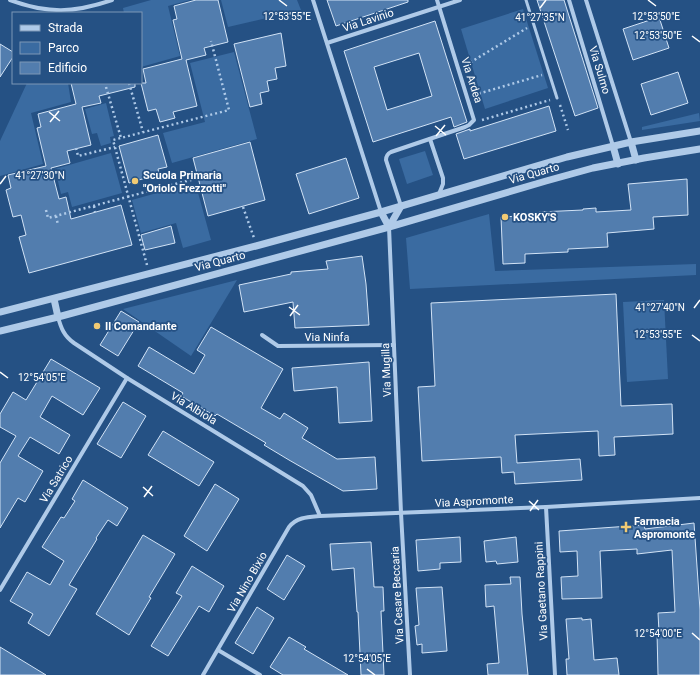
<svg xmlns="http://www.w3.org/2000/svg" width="700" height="675" font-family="Roboto,sans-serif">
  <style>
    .green { fill: #3a6ba1 }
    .building { fill: #527dae; stroke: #d2e3f6; fill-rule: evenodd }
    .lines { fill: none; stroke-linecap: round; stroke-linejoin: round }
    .path { stroke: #afcae8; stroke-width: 2.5; stroke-dasharray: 2 3; stroke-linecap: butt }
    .service { stroke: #afcae8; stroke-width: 3 }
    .minor { stroke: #afcae8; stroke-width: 4 }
    .tertiary { stroke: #afcae8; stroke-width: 7 }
    .ticks { fill: none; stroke: #fff; stroke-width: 1.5 }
    .poi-dot { fill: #f1ca73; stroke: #255184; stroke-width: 1.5 }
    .labels { text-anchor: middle; stroke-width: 3.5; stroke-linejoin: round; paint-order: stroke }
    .street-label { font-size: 11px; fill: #fff; stroke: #255184 }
    .poi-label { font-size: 11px; font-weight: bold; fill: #fff; stroke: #255184; text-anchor: start }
    .ticks-label { font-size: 10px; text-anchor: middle; fill: #fff; stroke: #255184; stroke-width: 3.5; stroke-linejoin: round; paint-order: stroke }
  </style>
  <rect width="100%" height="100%" fill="#255184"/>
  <g class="green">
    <polygon points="151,0 190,0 168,6 180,56 141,67 141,13 124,13 123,8"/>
    <polygon points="221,0 297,0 301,10 228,27"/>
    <polygon points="523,9 548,88 485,109 461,29"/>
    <polygon points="234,52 257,139 172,163 163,133 205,122 190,63"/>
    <polygon points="27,83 68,83 71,102 31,113 43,164 0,176 0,141"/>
    <polygon points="106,103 114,136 110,137 111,143 101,146 97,133 92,134 85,109"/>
    <polygon points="699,113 700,121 642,130 642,127"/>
    <polygon points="425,151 433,175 407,184 399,159"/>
    <polygon points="111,153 122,193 72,207 68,192 61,194 55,169"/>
    <polygon points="178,187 180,194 197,189 211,240 183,248 176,223 141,233 132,200"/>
    <polygon points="489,214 495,271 696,264 696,275 410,289 406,238"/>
    <polygon points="237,280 191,356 123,309"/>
    <polygon points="664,300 668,379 627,382 623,302"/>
  </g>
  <g class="building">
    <polygon points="196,0 218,0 228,42 204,48 206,55 186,60 197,106 173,112 175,118 160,122 156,109 148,111 141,83 146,83 143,69 182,59 173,20 177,19 174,6"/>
    <polygon points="327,0 408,0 408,2 336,26"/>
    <polygon points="537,0 564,0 598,108 575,116"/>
    <polygon points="659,17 669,48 633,60 623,29"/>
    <path d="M435,21L467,122L454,127L451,117L373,142L344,51ZM419,53L432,96L387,110L374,67Z"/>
    <polygon points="281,33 286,66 275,68 277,79 267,81 269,91 260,93 262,104 250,107 234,44"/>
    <polygon points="0,44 13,52 13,57 0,77"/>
    <polygon points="678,72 688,103 651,115 641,84"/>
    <polygon points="71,83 135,83 135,87 99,96 101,103 82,107 91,145 67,151 70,163 51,168 59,199 66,197 71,219 121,205 132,245 29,273 19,237 26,235 21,215 13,217 6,190 11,188 8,175 46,166 37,128 41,127 38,114 76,104"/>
    <polygon points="549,106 556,131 464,159 456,134 470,129 470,131"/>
    <polygon points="158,135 167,167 158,169 159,174 129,183 119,146"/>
    <polygon points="250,142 265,200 208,216 193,158"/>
    <polygon points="346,158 359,198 309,214 296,174"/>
    <polygon points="687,179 688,215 653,217 654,229 607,233 608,247 568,249 568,252 525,254 525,263 503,264 501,217 539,215 539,212 583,210 583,209 596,208 596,212 631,210 628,184"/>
    <polygon points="171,226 175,243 145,250 141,235"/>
    <polygon points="362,256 366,284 369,325 295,328 293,302 244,312 239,285 291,274 291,272 328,269 326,261"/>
    <polygon points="616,294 621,406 672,404 673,434 614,437 615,455 599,456 598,431 515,435 517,463 580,459 582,480 515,484 514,472 502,473 501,457 422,461 418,387 435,386 431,303"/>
    <polygon points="121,311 139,322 118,356 100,345"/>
    <polygon points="211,327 283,369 261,408 280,419 284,413 308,428 302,438 337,459 375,457 377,489 343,491 289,460 264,445 266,443 217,414 215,416 181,396 183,393 138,366 149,347 194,374 205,355 197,350"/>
    <polygon points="51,359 100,388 83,415 52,396 40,417 70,435 59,454 30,437 18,456 43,471 25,502 18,498 0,528 0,463 16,436 0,427 0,414 13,392 26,400"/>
    <polygon points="369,362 372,421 339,423 337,387 294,391 292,368"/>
    <polygon points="123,402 146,416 121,458 97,444"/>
    <polygon points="163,431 214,462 199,486 148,455"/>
    <polygon points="83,480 128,508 117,526 108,520 96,538 97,539 69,585 77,589 49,636 28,623 33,614 10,601 27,572 50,585 64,561 42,547 61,517 64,518 75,501 72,499"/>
    <polygon points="215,484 239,499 207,551 184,536"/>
    <polygon points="694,523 700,610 700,675 658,675 657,632 659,632 658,613 675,612 672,550 637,554 637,549 600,551 602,598 562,599 561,577 578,576 577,551 560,552 559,531 644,525 645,529"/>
    <polygon points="143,535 175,554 149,597 151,598 129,635 96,614"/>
    <polygon points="460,537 461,562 440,563 440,569 418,571 416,540"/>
    <polygon points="516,537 518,562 497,564 496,561 486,562 484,541"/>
    <polygon points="371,542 374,587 383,587 384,611 381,611 384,675 361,675 358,612 357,612 354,568 332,570 330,544"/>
    <polygon points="287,555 305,566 284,600 267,589"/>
    <polygon points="192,566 224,586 209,612 199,606 168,656 151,646 182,596 176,593"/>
    <polygon points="510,577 520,577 522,614 528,675 488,675 487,664 499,663 494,606 486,607 485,585 511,584"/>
    <polygon points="442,587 447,651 422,653 422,644 417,645 415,626 419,625 416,588"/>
    <polygon points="257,607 274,618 253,654 235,643"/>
    <polygon points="582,618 582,620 591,619 594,660 617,658 619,675 567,675 566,659 569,659 566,619"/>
    <polygon points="289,637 306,647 304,649 348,675 283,675 270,667"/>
    <polygon points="0,647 46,675 0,675"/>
  </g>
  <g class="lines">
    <g class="path">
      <polyline points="466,65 527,28"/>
      <polyline points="129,83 143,132"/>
      <polyline points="106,87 121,138"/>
      <polyline points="474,95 542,75"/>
      <polyline points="560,105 568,130"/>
      <polyline points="482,120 550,100"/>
      <polyline points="76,148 78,156 115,147"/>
      <polyline points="94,206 95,212"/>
      <polyline points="243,207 254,238"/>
      <polyline points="46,210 48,218 198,178"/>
      <polyline points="56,216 58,225"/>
      <polyline points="147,265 113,140 229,110 211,41"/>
    </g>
    <polyline class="service" points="526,0 557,98"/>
    <g class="minor">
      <path d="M10,0C48,14 74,13 112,0"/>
      <polyline points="313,0 381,212"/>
      <polyline points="569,0 613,146"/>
      <polyline points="586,0 631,142"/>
      <polyline points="327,43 460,0"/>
      <polyline points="430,139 443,178 443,184 439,194"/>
      <path d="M401,206L386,160C386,156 387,154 391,152L465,127L469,125L474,120L437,0"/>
      <polyline points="389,227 401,513 410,675"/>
      <path d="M58,317C61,328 64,336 74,343L127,378L303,486L311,495L320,516"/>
      <polyline points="262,335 278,346 394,345"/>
      <polyline points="546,507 555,675"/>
      <polyline points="0,590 127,378"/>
      <polyline points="218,650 260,675"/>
      <path d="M203,675L289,527C297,517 308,517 320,516L546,507L700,498"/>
    </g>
    <g class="tertiary">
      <polyline points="631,142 636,160"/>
      <polyline points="613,146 618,164"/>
      <polyline points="381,212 389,227"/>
      <polyline points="389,227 401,206"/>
      <polyline points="54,299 58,317"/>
      <polyline points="0,312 256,246 381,212 567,157 631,142 700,131"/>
      <polyline points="0,331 58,317 389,227 546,181 593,168 644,158 700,149"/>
    </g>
  </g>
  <path class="ticks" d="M279,0L287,6M648,0L656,6M540,8L546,0M692,36L700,42M49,112L60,121M50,122L59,111M435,126L446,135M436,136L445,125M0,184L6,176M289,307L300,315M694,308L700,300M290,316L298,305M692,335L700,341M0,372L8,378M143,487L153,496M144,497L152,486M529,501L539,510M530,511L538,500M692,633L700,640M367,669L375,675"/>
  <g class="poi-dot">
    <circle cx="135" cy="181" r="4"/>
    <circle cx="505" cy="217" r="4"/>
    <circle cx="97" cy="326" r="4"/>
    <path d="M624 521h4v4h4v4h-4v4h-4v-4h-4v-4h4z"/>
  </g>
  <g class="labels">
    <g class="street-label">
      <text transform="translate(368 20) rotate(-18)" y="4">Via Lavinio</text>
      <text transform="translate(600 70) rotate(73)" y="4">Via Sulmo</text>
      <text transform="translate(472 80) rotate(72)" y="4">Via Ardea</text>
      <text transform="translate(534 173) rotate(-16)" y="4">Via Quarto</text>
      <text transform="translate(220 261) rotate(-15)" y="4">Via Quarto</text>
      <text x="327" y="341">Via Ninfa</text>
      <text transform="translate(386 370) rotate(-92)" y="4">Via Mugilla</text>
      <text transform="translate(194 408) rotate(31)" y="4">Via Albiola</text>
      <text transform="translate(56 479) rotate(-59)" y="4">Via Satrico</text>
      <text transform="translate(474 501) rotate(-3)" y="4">Via Aspromonte</text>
      <text transform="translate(247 582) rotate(-60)" y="4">Via Nino Bixio</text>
      <text transform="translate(541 591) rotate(-93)" y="4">Via Gaetano Rappini</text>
      <text transform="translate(397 595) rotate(-93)" y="4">Via Cesare Beccaria</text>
    </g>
    <g class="poi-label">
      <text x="143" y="179">Scuola Primaria<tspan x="143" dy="13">"Oriolo Frezzotti"</tspan></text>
      <text x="513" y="221">KOSKY'S</text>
      <text x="105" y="330">Il Comandante</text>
      <text x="634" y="525">Farmacia<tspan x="634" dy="13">Aspromonte</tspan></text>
    </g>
  </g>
  <g class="ticks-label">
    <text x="656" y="20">12°53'50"E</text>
    <text x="287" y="20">12°53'55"E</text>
    <text x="540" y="21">41°27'35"N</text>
    <text x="658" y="39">12°53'50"E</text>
    <text x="40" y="179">41°27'30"N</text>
    <text x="660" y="311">41°27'40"N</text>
    <text x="658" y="338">12°53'55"E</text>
    <text x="42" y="381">12°54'05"E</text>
    <text x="658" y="637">12°54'00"E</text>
    <text x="367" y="662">12°54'05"E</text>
  </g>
  <rect x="12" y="12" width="130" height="72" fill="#255184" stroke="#7c97b5"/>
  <rect x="20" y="25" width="20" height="6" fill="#afcae8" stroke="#7c97b5"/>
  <text x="48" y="32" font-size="12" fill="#ffffff">Strada</text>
  <rect x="20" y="42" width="20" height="12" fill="#3a6ba1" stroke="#7c97b5"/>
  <text x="48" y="52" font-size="12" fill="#ffffff">Parco</text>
  <rect x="20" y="62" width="20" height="12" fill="#527dae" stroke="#7c97b5"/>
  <text x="48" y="72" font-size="12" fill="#ffffff">Edificio</text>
</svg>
